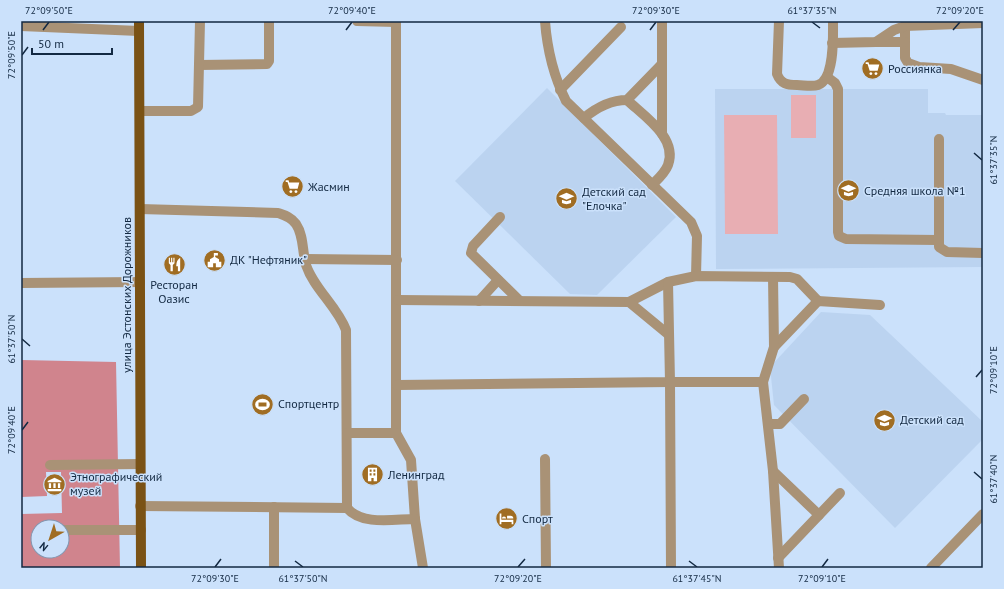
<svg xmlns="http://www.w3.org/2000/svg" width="1004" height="589" font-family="'PT Sans',sans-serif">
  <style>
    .built { fill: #bbd3f0 }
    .green { fill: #e8aeb3 }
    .forest { fill: #d0848d; fill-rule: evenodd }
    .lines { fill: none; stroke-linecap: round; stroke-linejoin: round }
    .minor { stroke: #a99276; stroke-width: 10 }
    .major { stroke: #7a5215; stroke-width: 10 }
    .ticks { fill: none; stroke: #132942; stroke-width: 1.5 }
    .labels { text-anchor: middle; stroke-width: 3; stroke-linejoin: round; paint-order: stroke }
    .poi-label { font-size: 12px; fill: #132942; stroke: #cbe1fb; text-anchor: start }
    .street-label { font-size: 12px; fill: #132942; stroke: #cbe1fb }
    .neatline { fill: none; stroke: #132942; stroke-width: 1.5 }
    .ticks-label { font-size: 10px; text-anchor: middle; fill: #132942 }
  </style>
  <rect width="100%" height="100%" fill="#cbe1fb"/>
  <g class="built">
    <polygon points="547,88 676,217 597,295 570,294 455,181"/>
    <polygon points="715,89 928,89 928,113 945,113 946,115 983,115 983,267 716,269"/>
    <polygon points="821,312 870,315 983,422 983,439 895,528 774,405 770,367"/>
  </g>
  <g class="green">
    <rect x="791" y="95" width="25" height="43"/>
    <polygon points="724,115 777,115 778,234 725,234"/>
  </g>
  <path class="forest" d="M21,360L116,362L120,568H21V514L62,513L61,472H46L47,496L21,497ZM38,527H62V551H38Z"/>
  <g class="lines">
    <g class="minor">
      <polyline points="357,21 396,22"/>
      <polyline points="396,21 396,433 411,460 415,519"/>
      <path d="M545,21C547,48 554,77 566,101L691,222L697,236L696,276"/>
      <path d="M779,21L777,74C781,84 787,85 797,85C803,85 812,87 818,85C835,79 833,36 833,21"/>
      <polyline points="21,26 139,31"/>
      <polyline points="905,26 905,58 908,63 919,67 951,69 983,80"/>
      <polyline points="876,42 905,42"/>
      <polyline points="832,43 876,42 894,30 905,26 983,23"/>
      <polyline points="199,65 267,64 269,61 269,21"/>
      <polyline points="827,77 835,83 838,89 838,232 839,236 846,239 938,240"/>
      <polyline points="560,90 621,27"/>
      <path d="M627,100C644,116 678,138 668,165C665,173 658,179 652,185"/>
      <polyline points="140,111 191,111 198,107 200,21"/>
      <path d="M584,118C596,108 611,100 627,100L662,64"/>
      <polyline points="662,134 662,21"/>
      <polyline points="939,139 939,247 947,252 983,253"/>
      <path d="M140,209L278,213C284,215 291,217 296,224C304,236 302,251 306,265C314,289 337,306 346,330L347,508C362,526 395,519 415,519L423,568"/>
      <polyline points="500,217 473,246 471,253 520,301"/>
      <polyline points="305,259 397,260"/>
      <polyline points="21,283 140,282"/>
      <polyline points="398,300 629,302 668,282 696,276 790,277 797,279 818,301"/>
      <polyline points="479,301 498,280"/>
      <polyline points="629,302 669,335"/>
      <polyline points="774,347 818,301 880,305"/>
      <polyline points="763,382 774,347 773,277"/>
      <polyline points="397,385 670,382 668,282"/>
      <polyline points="768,424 780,424 804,399"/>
      <polyline points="347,433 396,433"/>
      <polyline points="545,459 546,568"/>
      <polyline points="50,465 140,464"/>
      <polyline points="773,471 819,515"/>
      <polyline points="140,506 347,508"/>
      <polyline points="62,530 141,530"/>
      <polyline points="778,558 840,493"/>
      <polyline points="274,568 274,507"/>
      <polyline points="671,568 670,382 763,382 773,471 779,568"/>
      <polyline points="931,568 983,514"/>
    </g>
    <polyline class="major" points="139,21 141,568"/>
  </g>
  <path class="ticks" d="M812,22L820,28M43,30L49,22M346,30L352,22M650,30L656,22M953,30L960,22M22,55L28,47M974,153L982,160M22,339L30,346M976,377L982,370M22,430L28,422M974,472L982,479M295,561L303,567M689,561L697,567M215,567L221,559M518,567L525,559M822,567L828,559"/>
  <defs>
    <symbol id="supermarket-disc" viewBox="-11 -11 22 22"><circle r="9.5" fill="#a06d23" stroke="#cbe1fb"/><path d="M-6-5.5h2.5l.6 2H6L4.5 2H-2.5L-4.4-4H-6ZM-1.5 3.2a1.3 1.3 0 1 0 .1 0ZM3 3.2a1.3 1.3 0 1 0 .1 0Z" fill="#fff"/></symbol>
    <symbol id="school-disc" viewBox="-11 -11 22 22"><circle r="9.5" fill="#a06d23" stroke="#cbe1fb"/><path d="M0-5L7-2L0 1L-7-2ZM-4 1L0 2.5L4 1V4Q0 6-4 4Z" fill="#fff"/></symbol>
    <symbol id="civic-disc" viewBox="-11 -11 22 22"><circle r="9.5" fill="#a06d23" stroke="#cbe1fb"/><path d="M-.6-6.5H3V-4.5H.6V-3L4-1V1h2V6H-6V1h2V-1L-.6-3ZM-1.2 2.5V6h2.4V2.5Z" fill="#fff"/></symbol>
    <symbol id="restaurant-disc" viewBox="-11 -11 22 22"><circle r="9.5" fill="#a06d23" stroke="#cbe1fb"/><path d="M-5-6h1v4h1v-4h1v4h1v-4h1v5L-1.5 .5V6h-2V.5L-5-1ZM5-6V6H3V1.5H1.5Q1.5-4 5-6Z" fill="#fff"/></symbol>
    <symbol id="stadium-disc" viewBox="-11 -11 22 22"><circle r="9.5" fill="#a06d23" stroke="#cbe1fb"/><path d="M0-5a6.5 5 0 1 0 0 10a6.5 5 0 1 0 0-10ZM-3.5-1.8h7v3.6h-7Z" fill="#fff"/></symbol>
    <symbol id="building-disc" viewBox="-11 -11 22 22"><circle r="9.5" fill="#a06d23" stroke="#cbe1fb"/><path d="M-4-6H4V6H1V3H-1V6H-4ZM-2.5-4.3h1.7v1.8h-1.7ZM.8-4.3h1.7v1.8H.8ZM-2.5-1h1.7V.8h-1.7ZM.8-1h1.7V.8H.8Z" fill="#fff"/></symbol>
    <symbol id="museum-disc" viewBox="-11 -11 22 22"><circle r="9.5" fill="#a06d23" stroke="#cbe1fb"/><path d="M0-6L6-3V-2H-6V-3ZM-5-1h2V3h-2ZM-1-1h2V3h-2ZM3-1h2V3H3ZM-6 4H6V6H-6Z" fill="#fff"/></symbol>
    <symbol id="hotel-disc" viewBox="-11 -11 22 22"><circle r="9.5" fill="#a06d23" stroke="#cbe1fb"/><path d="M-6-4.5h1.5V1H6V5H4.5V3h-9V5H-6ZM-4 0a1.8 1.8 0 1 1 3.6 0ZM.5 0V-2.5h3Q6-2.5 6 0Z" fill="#fff"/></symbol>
  </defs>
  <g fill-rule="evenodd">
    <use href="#supermarket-disc" x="860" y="56" width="25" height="25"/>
    <use href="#supermarket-disc" x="280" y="174" width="25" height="25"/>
    <use href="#school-disc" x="836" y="178" width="25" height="25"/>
    <use href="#school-disc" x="554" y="186" width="25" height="25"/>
    <use href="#civic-disc" x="202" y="248" width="25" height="25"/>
    <use href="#restaurant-disc" x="162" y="252" width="25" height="25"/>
    <use href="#stadium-disc" x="250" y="392" width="25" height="25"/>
    <use href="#school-disc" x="872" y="408" width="25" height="25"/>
    <use href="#building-disc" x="360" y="462" width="25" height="25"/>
    <use href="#museum-disc" x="42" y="472" width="25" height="25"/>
    <use href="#hotel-disc" x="494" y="506" width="25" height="25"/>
  </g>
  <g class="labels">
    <g class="poi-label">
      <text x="888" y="73">Россиянка</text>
      <text x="308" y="191">Жасмин</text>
      <text x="864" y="195">Средняя школа №1</text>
      <text x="582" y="196">Детский сад<tspan x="582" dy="14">"Елочка"</tspan></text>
      <text x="230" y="264">ДК "Нефтяник"</text>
      <text x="174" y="289" text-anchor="middle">Ресторан<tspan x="174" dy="14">Оазис</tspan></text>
      <text x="278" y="408">Спортцентр</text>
      <text x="900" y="424">Детский сад</text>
      <text x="388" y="479">Ленинград</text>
      <text x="70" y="481">Этнографический<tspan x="70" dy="14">музей</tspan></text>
      <text x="522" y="523">Спорт</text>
    </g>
    <g class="street-label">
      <text transform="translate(127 295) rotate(-90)" y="4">улица Эстонских Дорожников</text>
    </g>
  </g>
  <rect width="1004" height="589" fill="none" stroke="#cbe1fb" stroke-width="44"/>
  <g transform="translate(50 539) rotate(219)"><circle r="19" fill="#cbe1fb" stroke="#8197b1"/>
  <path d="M0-3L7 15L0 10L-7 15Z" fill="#a06d23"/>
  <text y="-6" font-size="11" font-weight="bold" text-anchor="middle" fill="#132942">N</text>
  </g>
  <path d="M32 48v6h80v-6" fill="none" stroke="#132942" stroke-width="2"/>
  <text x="38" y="48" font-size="12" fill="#132942" stroke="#cbe1fb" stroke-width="3" paint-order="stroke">50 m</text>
  <rect x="22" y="22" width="960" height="545" class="neatline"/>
  <g class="ticks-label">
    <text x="49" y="14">72°09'50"E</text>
    <text x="352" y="14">72°09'40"E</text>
    <text x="656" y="14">72°09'30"E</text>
    <text x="812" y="14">61°37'35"N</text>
    <text x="960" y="14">72°09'20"E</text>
    <text transform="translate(11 55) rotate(-90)" y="4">72°09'50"E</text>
    <text transform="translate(993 160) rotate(-90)" y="4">61°37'35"N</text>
    <text transform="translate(11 339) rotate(-90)" y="4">61°37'50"N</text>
    <text transform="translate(993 370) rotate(-90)" y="4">72°09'10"E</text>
    <text transform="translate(11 430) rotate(-90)" y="4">72°09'40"E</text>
    <text transform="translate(993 479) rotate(-90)" y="4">61°37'40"N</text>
    <text x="215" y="582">72°09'30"E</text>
    <text x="303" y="582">61°37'50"N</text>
    <text x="518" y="582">72°09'20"E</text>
    <text x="697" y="582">61°37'45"N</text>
    <text x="822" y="582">72°09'10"E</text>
  </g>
</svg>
